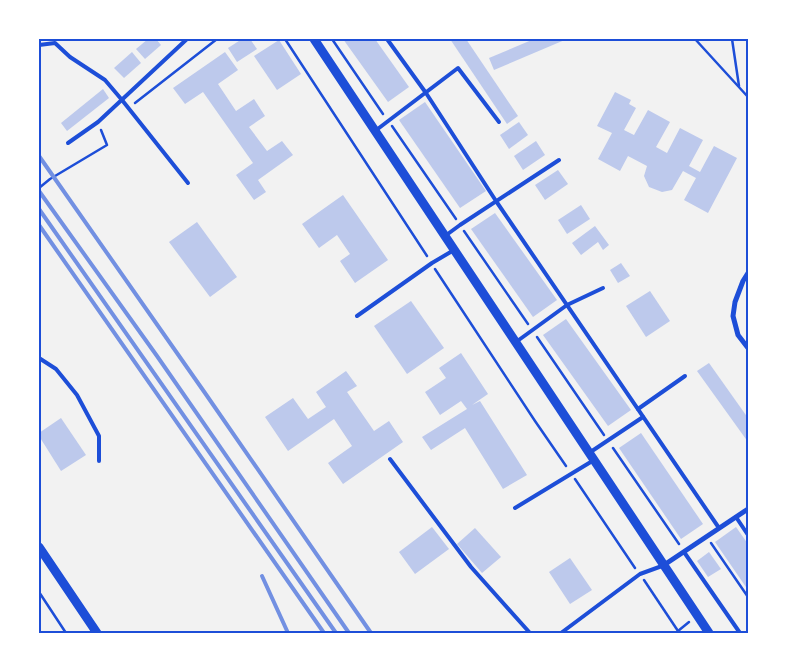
<svg xmlns="http://www.w3.org/2000/svg" width="787" height="672" font-family="Manrope,sans-serif">
  <style>
    .building { fill: #bdc9ec }
    .lines { fill: none; stroke-linecap: round; stroke-linejoin: round }
    .path { stroke: #1d4ed8; stroke-width: 2.5 }
    .service { stroke: #1d4ed8; stroke-width: 4 }
    .minor { stroke: #1d4ed8; stroke-width: 5 }
    .tertiary { stroke: #1d4ed8; stroke-width: 9 }
    .rail { stroke: #7290e2; stroke-width: 4 }
    .neatline { fill: none; stroke: #1d4ed8; stroke-width: 2 }
  </style>
  <rect width="100%" height="100%" fill="#f2f2f2"/>
  <g class="building">
    <polygon points="148,39 156,39 161,45 145,59 136,49"/>
    <polygon points="242,39 250,39 257,49 237,62 228,48"/>
    <polygon points="343,39 375,39 409,87 388,102"/>
    <polygon points="450,39 466,39 518,116 507,124"/>
    <polygon points="534,39 567,39 494,70 489,58"/>
    <polygon points="279,40 301,74 277,90 254,56"/>
    <polygon points="132,52 141,63 124,78 114,68"/>
    <polygon points="225,52 238,70 218,84 236,111 254,99 265,116 249,127 267,151 282,141 293,155 258,180 266,192 254,200 236,175 253,163 203,92 185,104 173,88"/>
    <polygon points="103,89 109,98 67,131 61,123"/>
    <polygon points="615,92 631,100 629,104 636,108 624,130 634,135 648,110 670,122 656,147 667,153 680,128 703,140 689,166 700,172 714,146 737,158 708,213 684,200 696,178 683,171 672,190 662,192 649,187 644,176 647,166 628,156 620,171 598,159 612,133 597,126"/>
    <polygon points="425,102 486,191 460,208 399,120"/>
    <polygon points="519,122 528,135 509,149 500,135"/>
    <polygon points="536,141 545,155 523,170 514,156"/>
    <polygon points="558,170 568,184 545,200 535,185"/>
    <polygon points="343,195 388,260 355,283 340,261 350,254 337,235 319,248 302,224"/>
    <polygon points="581,205 590,219 567,234 558,220"/>
    <polygon points="495,213 557,300 533,317 471,229"/>
    <polygon points="197,222 237,277 210,297 169,242"/>
    <polygon points="595,226 609,245 603,250 598,242 581,255 572,243"/>
    <polygon points="621,263 630,276 618,283 610,270"/>
    <polygon points="650,291 670,321 646,337 626,306"/>
    <polygon points="411,301 444,348 407,374 374,326"/>
    <polygon points="566,319 631,410 608,426 543,335"/>
    <polygon points="461,353 488,394 472,405 480,401 527,475 503,489 465,428 431,450 422,437 467,409 461,401 440,415 425,392 446,378 439,368"/>
    <polygon points="709,363 748,418 748,442 697,371"/>
    <polygon points="346,371 357,386 347,392 374,431 389,421 403,442 343,484 328,463 352,446 334,419 288,451 265,417 293,398 308,419 326,407 316,392"/>
    <polygon points="61,418 86,455 61,471 39,436 39,433"/>
    <polygon points="641,433 703,524 681,539 619,448"/>
    <polygon points="432,527 449,549 415,574 399,552"/>
    <polygon points="736,527 748,544 748,590 715,542"/>
    <polygon points="475,528 501,557 482,573 457,544"/>
    <polygon points="709,552 721,569 708,577 697,561"/>
    <polygon points="570,558 592,590 570,604 549,572"/>
  </g>
  <g class="lines">
    <g class="path">
      <polyline points="285,39 427,256"/>
      <polyline points="332,39 383,114"/>
      <polyline points="695,39 748,97"/>
      <polyline points="732,39 739,86"/>
      <polyline points="135,103 217,39"/>
      <polyline points="392,126 456,219"/>
      <polyline points="39,188 50,179 107,145 101,130"/>
      <polyline points="464,231 528,324"/>
      <polyline points="435,269 535,421 566,466"/>
      <polyline points="537,337 604,435"/>
      <polyline points="613,448 679,544"/>
      <polyline points="575,479 635,568"/>
      <polyline points="711,543 748,597"/>
      <polyline points="644,580 678,631"/>
      <polyline points="39,592 66,633"/>
      <polyline points="680,633 678,631 689,622"/>
    </g>
    <g class="service">
      <polyline points="387,39 426,93 496,201 719,528"/>
      <polyline points="39,45 55,43 70,57 105,80 122,100 188,183"/>
      <polyline points="375,131 458,68 499,122"/>
      <polyline points="68,143 98,122 187,39"/>
      <polyline points="445,236 460,225 559,160"/>
      <polyline points="357,316 432,263 454,250"/>
      <polyline points="516,342 567,305 603,288"/>
      <polyline points="39,358 56,369 77,395 99,436 99,461"/>
      <polyline points="638,409 685,376"/>
      <polyline points="589,453 643,417"/>
      <polyline points="390,459 471,567 530,633"/>
      <polyline points="515,508 594,460"/>
      <polyline points="736,517 748,535"/>
      <polyline points="684,552 740,633"/>
      <polyline points="561,633 640,574 662,566"/>
    </g>
    <g class="minor">
      <polyline points="748,273 743,281 735,302 733,316 738,335 748,348"/>
      <polyline points="664,565 748,509"/>
    </g>
    <g class="tertiary">
      <polyline points="314,39 709,633"/>
      <polyline points="39,547 97,633"/>
    </g>
    <g class="rail">
      <polyline points="39,156 205,393 371,633"/>
      <polyline points="39,191 157,356 349,633"/>
      <polyline points="39,209 336,633"/>
      <polyline points="39,225 324,633"/>
      <polyline points="262,576 288,633"/>
    </g>
  </g>
  <rect width="787" height="672" fill="none" stroke="#ffffff" stroke-width="80"/>
  <rect x="40" y="40" width="707" height="592" class="neatline"/>
</svg>
